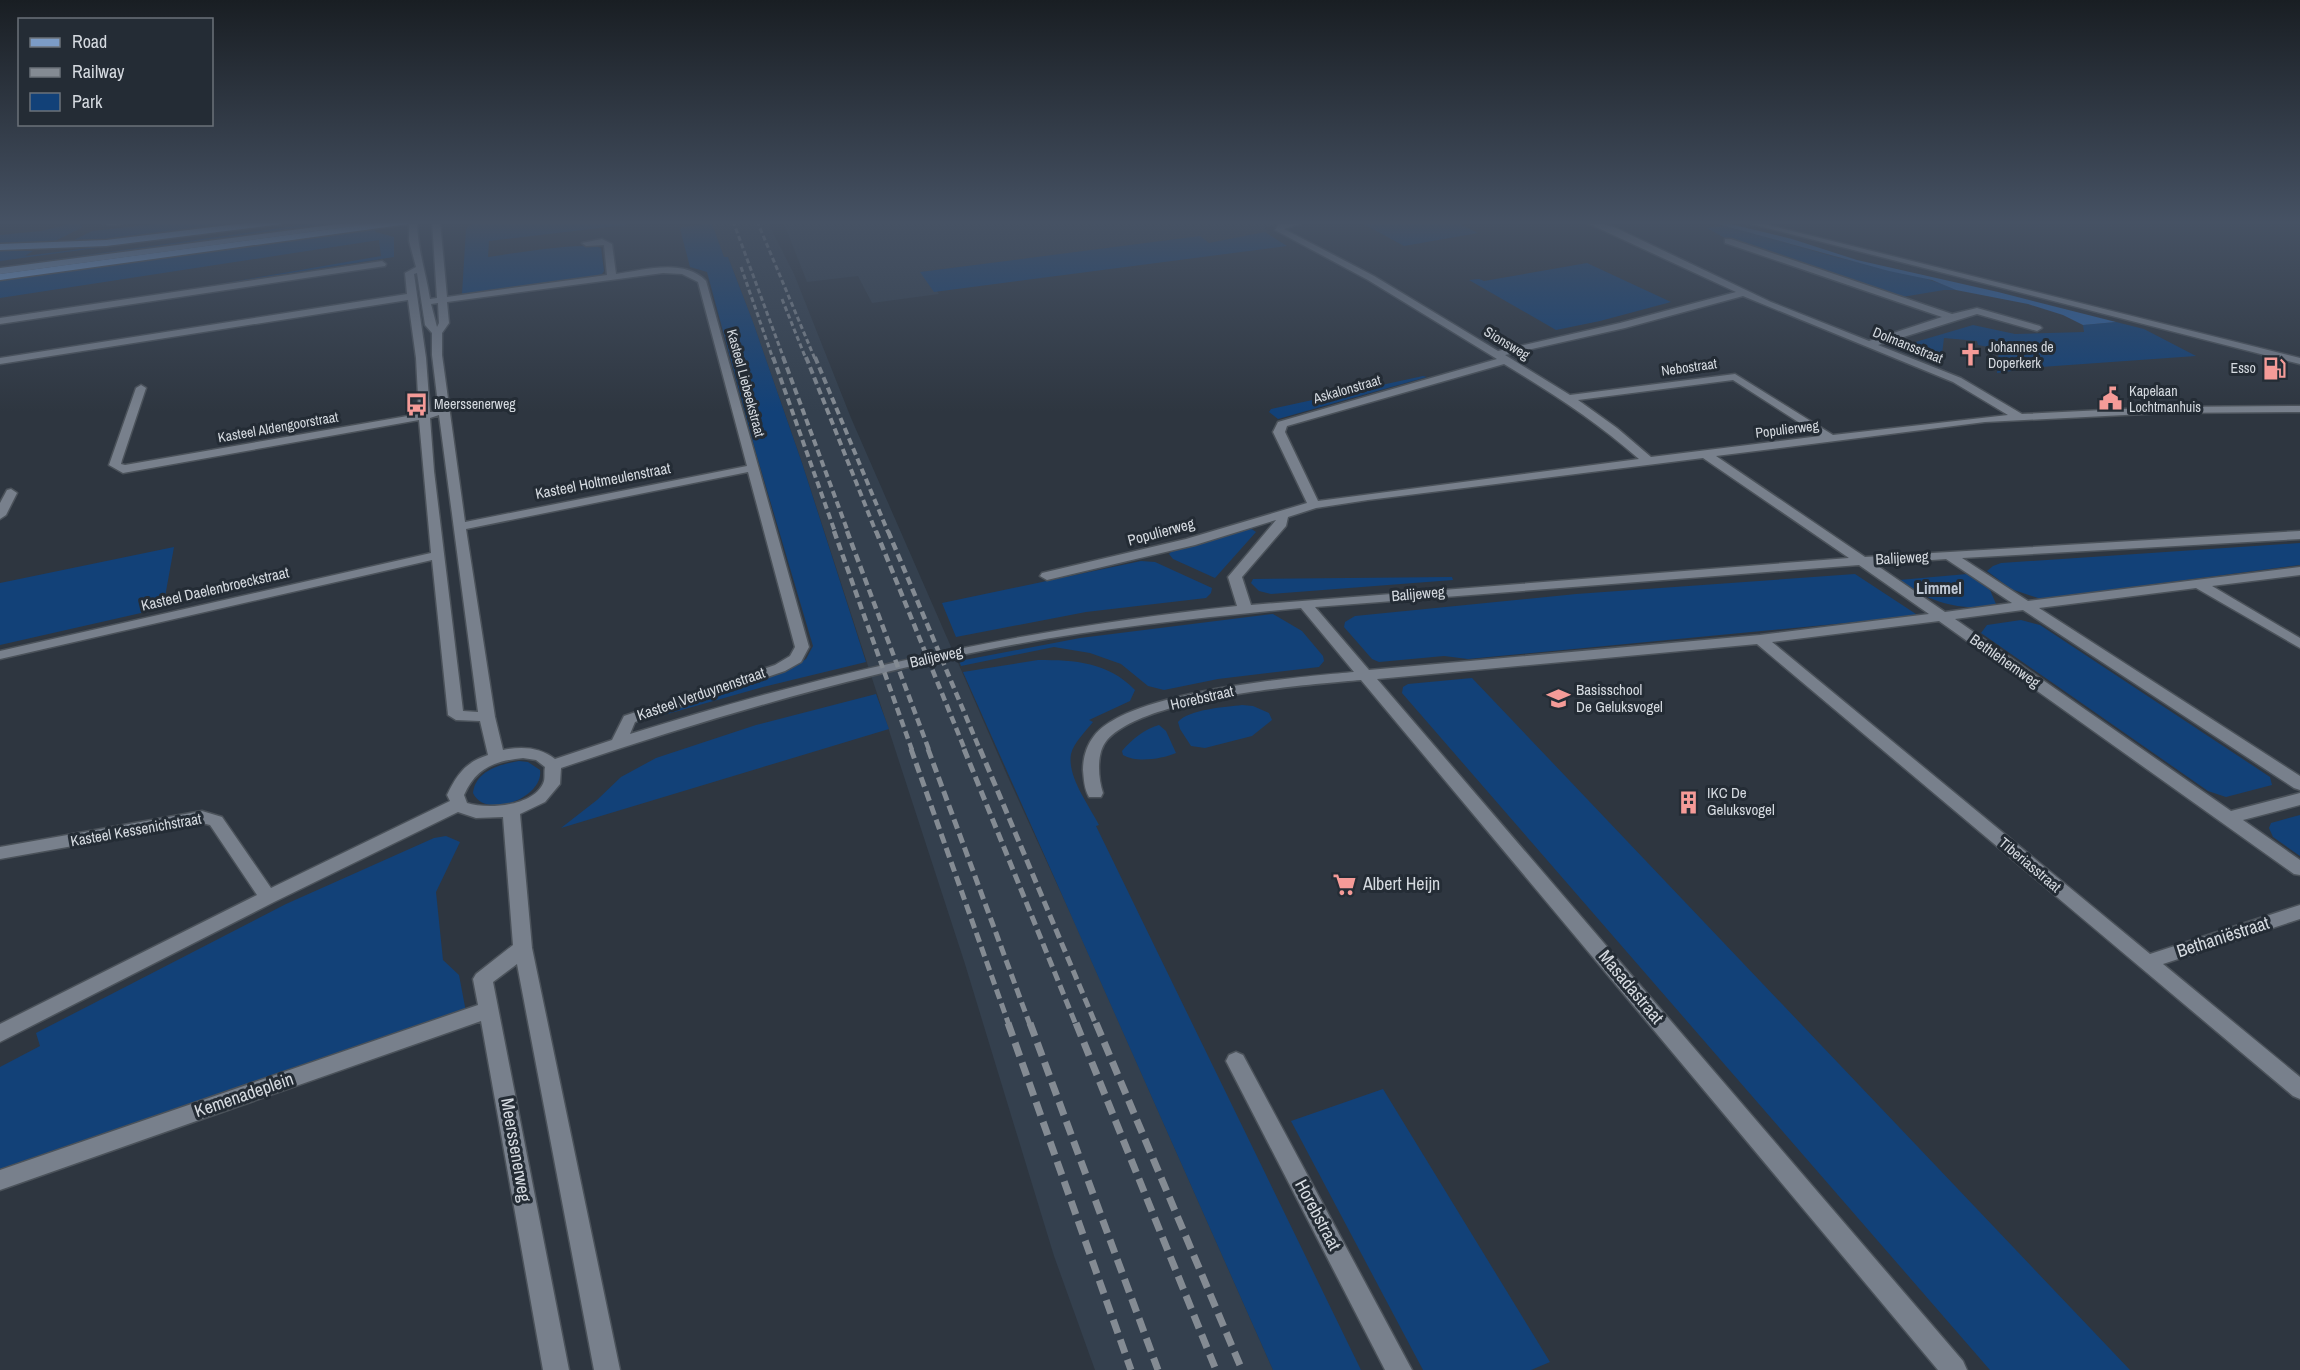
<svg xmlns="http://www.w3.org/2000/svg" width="2300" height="1370" font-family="'Archivo Narrow',sans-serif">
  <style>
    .built { fill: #34404e }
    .green { fill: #124178 }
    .forest { fill: #2b62a6 }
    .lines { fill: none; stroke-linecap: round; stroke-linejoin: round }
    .minor-casing { stroke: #4b525a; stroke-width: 3 }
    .major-casing { stroke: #4b525a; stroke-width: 3 }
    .highway-casing { stroke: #4b525a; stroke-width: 3 }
    .minor { fill: #78808c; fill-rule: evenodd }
    .major { fill: #7c9cc6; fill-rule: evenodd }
    .highway { fill: #7eafec; fill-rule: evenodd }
    .rail-far4 { stroke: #848b93; stroke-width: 3; stroke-dasharray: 5 3; stroke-linecap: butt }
    .rail-far3 { stroke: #848b93; stroke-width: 4; stroke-dasharray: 7 4; stroke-linecap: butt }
    .rail-far2 { stroke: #848b93; stroke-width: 4.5; stroke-dasharray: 8 4.5; stroke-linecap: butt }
    .rail-far1 { stroke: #848b93; stroke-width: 5; stroke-dasharray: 10 5; stroke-linecap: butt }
    .rail { stroke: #848b93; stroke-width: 7; stroke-dasharray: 14 7; stroke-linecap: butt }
    .labels { text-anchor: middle; stroke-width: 6; stroke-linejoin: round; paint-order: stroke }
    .far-street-label { font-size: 14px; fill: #d5dae0; stroke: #242c35 }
    .far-poi-label { font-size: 14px; fill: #d5dae0; stroke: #242c35; text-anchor: start }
    .street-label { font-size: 15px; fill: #d5dae0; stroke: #242c35 }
    .poi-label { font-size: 15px; fill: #d5dae0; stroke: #242c35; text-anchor: start }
    .neighbourhood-label { font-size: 16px; font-weight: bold; fill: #bec7d4; stroke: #242c35 }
    .near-poi-label { font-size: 18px; fill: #d5dae0; stroke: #242c35; text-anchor: start }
    .near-street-label { font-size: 18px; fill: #d5dae0; stroke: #242c35 }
  </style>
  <rect width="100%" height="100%" fill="#2e3640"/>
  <g class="built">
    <polygon points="711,221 767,221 794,274 851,418 1007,775 1073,919 1273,1370 1095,1370 1054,1256 965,964 802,463 753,322 728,257 724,258"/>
    <polygon points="783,221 1293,221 1264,228 1270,233 1205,244 1197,238 923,272 939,294 872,303 858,276 807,282"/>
  </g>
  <g class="green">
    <polygon points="183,221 268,221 129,239 68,243 92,231"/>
    <polygon points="332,221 347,221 0,269 0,267"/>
    <path d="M474,221H626V225L489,241L488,257C511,254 583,241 601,248L604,271L602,274L593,277L462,294L466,229L469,225L477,223H472Z"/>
    <polygon points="699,221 711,221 724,257 728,257 753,322 802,463 866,662 763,687 632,724 790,669 806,659 813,646 756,453 707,272 690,267 680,229 682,227 700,225"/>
    <polygon points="1358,221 1454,221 1478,233 1404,246"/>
    <polygon points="77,222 83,227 47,245 0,245 0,235 41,231"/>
    <path d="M1724,226C1762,235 1798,247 1836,257C1875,267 1919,273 1956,290H1944L1902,297L1725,238L1707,228Z"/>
    <polygon points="374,229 376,232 394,237 394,257 214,285 381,256 379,240 0,298 0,280"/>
    <polygon points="1265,232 1287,246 934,292 920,272 1200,236 1209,243"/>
    <polygon points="184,236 178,237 0,261 0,251 33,251 25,256"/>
    <polygon points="1587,263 1671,302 1600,321 1556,330 1469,280 1479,279 1484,281"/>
    <polygon points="2116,322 2144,329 2196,356 2041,367 1997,373 1999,349 1978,345 1977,341 1944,338 1941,362 1932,362 1895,348 1973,325 2015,334 2084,332 2083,325"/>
    <polygon points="1423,376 1427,377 1278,419 1269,412 1271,409"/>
    <polygon points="1250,528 1256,532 1215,578 1173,559 1169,554 1172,551"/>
    <polygon points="2300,543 2300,565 2041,599 2011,589 1987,571 1993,566 2001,563"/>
    <polygon points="174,547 163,608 0,645 0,583"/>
    <polygon points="1141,561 1155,562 1212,588 1211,593 1206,598 1086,612 956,637 942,603"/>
    <polygon points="1855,574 1919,616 1468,659 1444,656 1379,662 1372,659 1344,627 1345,622 1355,616 1576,594"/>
    <path d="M1967,574L1990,590L1996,604C1961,613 1927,601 1899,580Z"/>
    <polygon points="1452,577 1453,580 1271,594 1259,591 1251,583 1253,579"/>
    <polygon points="1273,614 1302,631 1323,656 1324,661 1319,667 1218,679 1164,690 1148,686 1121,664 1090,653 1054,647 961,666 959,661 1080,638"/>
    <polygon points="2021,620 2040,625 2270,777 2272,785 2226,797 2208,791 1981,633 1987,625"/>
    <path d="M1038,660C1075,660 1108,662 1135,690L1130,701L1089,720L1093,722C1086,731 1074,742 1071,754C1067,777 1089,805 1099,825L1096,826L1361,1370H1273L963,672Z"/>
    <polygon points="1472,678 2130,1370 1990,1370 1402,693 1403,687 1408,684"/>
    <polygon points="876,694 889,729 561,828 597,800 621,777 656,758 756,725"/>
    <path d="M1242,705L1253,706L1269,713L1272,720L1252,736L1205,748L1191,746L1180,729L1178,722C1189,709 1226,707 1242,705Z"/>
    <path d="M1159,725L1166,731L1176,753C1162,759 1136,763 1123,755L1122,751C1132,739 1145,729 1159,725Z"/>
    <path d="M519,761L528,762L540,770C544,798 485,820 473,793C475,771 500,764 519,761Z"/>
    <polygon points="2300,815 2300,856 2273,837 2269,828 2271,823"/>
    <polygon points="446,836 460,842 436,892 443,960 459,975 466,1012 0,1173 0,1067 40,1046 36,1033 286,904 434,838"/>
    <polygon points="1383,1089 1550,1362 1531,1370 1423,1370 1291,1121"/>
  </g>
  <polygon class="forest" points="1707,221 1718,221 1792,239 1857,260 1998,292 2116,322 2083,325 2063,315 2028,304 1956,290 1932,280 1889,271"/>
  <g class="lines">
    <defs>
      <g id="minor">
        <polygon points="94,221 139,221 111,225"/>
        <path d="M409,221H417C417,247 426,273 430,299L437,298L432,221H440L447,297L607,275L604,245L586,246L582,243L602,239L612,244L616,274C644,270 684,258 706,281L809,647L801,662L785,671L635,722L630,734C829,671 1030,628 1237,606L1228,577L1276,520L1195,545L1047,580L1040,576L1042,573L1186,539L1307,503L1273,432L1278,422L1497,359L1368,280L1275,230L1279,224L1295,221H1307L1284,229L1374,276L1498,351L1620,323L1736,292L1583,221H1594L1616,228L1771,302L1869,341L1942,317L1725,243V239H1731L1952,314L1977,308L2040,326L2042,328L2037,331L1977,314L1878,345L1961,378L2022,414L2164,407L2300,406V412L2164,413L1985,422L1716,456L1865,557L2300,531V539L1962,558L2028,601L2300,567V575L2212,586L2300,638V648L2196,588L2039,608L2300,776V790L2294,788L2023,610L1955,619L2231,811L2300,793V805L2243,820L2300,860V875L2294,874L1939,621L1772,642L2150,954L2300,905V919L2163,964L2300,1077V1099L2293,1096L1757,644L1377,679L1963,1361L1967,1370H1938L1361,680C1304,685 1145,697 1107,740C1096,753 1098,778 1103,793L1101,797H1089C1084,788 1084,780 1083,770C1083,759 1086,746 1094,736C1128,691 1298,677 1354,672L1301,608C1196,618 1090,629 986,650C841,679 700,721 561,768L560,784L545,802L520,814L532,948L620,1370H594L517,964L493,982L569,1370H543L481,1021L0,1190V1170L478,1005L473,979L476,974L513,945L503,817L476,818L458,812L274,902L0,1042V1024L257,895L210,825L202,823L0,859V847L202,811L222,817L271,888L450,801L447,795C457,774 466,762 488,755L480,721L456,720L448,715L432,560L0,659V651L431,553L419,420L123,473L109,465L136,388L141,385L146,388L122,460L121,464L125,465L419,414L416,358L408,300L0,364V358L407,294L405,273L416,267L409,241ZM417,273L425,325L432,333V355L439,412H430L426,358L414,274ZM663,273L682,274L698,282L747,466L465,522L442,355V333L449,323L447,302ZM1743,296L1953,382L2008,415L1833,435L1735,374L1570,395L1505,355L1625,328ZM438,303L439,323L437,327L431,304ZM1504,364C1552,393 1597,422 1639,459L1318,501L1285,432L1287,426ZM1733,380L1820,436L1651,457L1617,428L1578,400ZM439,415L478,712L463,711L434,471L430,418ZM1703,458L1849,558L1251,605L1242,577L1286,526L1288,517L1316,508L1368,500ZM748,472L795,647L790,656L775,665L624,716L612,740L555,759C540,747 522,746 503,750L495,717L466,529ZM1946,559L2012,603L1945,612L1875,564ZM1859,565L1929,614L1760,635L1369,670L1315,607ZM523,758L536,760L545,767C544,771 545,777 544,781C536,806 488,810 467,803L464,795C476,768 494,761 523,758Z"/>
        <polygon points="1740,221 1752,221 2300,358 2300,364"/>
        <polygon points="382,261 386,264 385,266 0,324 0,318"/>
        <polygon points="11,489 17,493 6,515 0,519 0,503 7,490"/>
        <polygon points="1236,1052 1243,1055 1412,1370 1385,1370 1226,1061 1229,1055"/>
      </g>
      <polygon id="major" points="361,221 380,221 376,223 0,274 0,268"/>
      <g id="highway">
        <polygon points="263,221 286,221 281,224 106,246 0,250 0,244 106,240"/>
        <polygon points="390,221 413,221 408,224 0,280 0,274"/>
      </g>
    </defs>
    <use href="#minor" class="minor-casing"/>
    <use href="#major" class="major-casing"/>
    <use href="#highway" class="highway-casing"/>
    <use href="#minor" class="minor"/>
    <use href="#major" class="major"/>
    <use href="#highway" class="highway"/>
    <g class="rail-far4">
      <polyline points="733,221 784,359"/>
      <polyline points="757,221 815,359"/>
      <polyline points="741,267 773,359"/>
      <polyline points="782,299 806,359"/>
    </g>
    <g class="rail-far3">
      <polyline points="773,357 835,532"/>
      <polyline points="783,357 848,532"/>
      <polyline points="806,357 876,532"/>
      <polyline points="815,357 888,532"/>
    </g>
    <g class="rail-far2">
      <polyline points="834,531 912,750"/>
      <polyline points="847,531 929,750"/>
      <polyline points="876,531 965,750"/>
      <polyline points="888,531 980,750"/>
    </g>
    <g class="rail-far1">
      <polyline points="911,749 1009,1025"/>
      <polyline points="928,749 1030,1025"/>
      <polyline points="964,749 1076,1025"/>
      <polyline points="980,749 1096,1025"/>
    </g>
    <g class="rail">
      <polyline points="1008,1023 1131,1370"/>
      <polyline points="1030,1023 1158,1370"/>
      <polyline points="1076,1023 1216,1370"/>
      <polyline points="1096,1023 1242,1370"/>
    </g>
  </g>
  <linearGradient id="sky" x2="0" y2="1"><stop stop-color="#191e23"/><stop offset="0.54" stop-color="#465264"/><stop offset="1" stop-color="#465264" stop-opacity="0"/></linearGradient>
  <rect width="2300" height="412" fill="url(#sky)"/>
  <defs>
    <symbol id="church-bare" viewBox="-9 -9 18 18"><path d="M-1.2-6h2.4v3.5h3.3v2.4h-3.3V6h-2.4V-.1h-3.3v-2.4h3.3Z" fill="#f59b98" stroke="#242c35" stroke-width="2.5" paint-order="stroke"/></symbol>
    <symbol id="fuel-bare" viewBox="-9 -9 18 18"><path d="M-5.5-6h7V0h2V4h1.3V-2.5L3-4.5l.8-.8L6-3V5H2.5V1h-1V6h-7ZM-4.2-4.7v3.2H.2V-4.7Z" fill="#f59b98" stroke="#242c35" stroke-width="2.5" paint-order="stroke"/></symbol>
    <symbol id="civic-bare" viewBox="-9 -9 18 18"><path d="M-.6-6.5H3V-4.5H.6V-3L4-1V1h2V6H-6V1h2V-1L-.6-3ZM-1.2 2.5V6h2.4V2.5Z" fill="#f59b98" stroke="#242c35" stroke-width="2.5" paint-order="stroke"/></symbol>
    <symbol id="bus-bare" viewBox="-9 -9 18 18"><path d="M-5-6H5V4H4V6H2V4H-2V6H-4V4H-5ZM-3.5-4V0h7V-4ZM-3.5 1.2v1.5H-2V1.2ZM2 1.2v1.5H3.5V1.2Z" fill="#f59b98" stroke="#242c35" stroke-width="2.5" paint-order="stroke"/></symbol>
    <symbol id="school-bare" viewBox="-9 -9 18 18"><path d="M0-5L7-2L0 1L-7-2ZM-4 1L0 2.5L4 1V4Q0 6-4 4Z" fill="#f59b98" stroke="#242c35" stroke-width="2.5" paint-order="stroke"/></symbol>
    <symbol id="building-bare" viewBox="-9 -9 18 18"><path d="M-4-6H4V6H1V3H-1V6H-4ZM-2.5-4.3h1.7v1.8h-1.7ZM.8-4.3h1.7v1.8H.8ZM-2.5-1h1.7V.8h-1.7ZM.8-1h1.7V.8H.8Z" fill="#f59b98" stroke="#242c35" stroke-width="2.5" paint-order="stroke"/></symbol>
    <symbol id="supermarket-bare" viewBox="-9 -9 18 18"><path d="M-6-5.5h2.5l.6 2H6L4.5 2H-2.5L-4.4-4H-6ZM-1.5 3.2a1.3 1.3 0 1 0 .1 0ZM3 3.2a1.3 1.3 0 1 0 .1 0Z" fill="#f59b98" stroke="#242c35" stroke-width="2.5" paint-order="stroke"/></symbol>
  </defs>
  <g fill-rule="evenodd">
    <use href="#church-bare" x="1954" y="338" width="33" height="33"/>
    <use href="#fuel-bare" x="2258" y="352" width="33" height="33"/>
    <use href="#civic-bare" x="2094" y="382" width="33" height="33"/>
    <use href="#bus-bare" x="400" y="388" width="33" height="33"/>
    <use href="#school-bare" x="1542" y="682" width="33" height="33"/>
    <use href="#building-bare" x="1672" y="786" width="33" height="33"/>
    <use href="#supermarket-bare" x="1328" y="868" width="33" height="33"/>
  </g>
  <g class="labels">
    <g class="far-street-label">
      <text transform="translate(1507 343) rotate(31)" y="5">Sionsweg</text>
      <text transform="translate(1908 345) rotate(22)" y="5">Dolmansstraat</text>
      <text transform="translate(1689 367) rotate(-8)" y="5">Nebostraat</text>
      <text transform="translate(746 383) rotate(75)" y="5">Kasteel Liebeekstraat</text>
      <text transform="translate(1347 389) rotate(-16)" y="5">Askalonstraat</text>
      <text transform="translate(278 427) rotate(-10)" y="5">Kasteel Aldengoorstraat</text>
      <text transform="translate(1787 429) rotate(-7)" y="5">Populierweg</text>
    </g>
    <g class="far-poi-label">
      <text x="1988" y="352">Johannes de<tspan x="1988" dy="16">Doperkerk</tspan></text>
      <text x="2256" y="373" text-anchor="end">Esso</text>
      <text x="2129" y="396">Kapelaan<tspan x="2129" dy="16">Lochtmanhuis</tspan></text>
      <text x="434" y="409">Meerssenerweg</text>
    </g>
    <g class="street-label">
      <text transform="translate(603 481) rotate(-11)" y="5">Kasteel Holtmeulenstraat</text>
      <text transform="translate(1161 532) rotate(-15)" y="5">Populierweg</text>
      <text transform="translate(1902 558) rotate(-3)" y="5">Balijeweg</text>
      <text transform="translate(215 589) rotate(-13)" y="5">Kasteel Daelenbroeckstraat</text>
      <text transform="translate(1418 594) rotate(-5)" y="5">Balijeweg</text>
      <text transform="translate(936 657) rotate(-13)" y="5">Balijeweg</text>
      <text transform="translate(2005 661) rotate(35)" y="5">Bethlehemweg</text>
      <text transform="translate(701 694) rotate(-19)" y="5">Kasteel Verduynenstraat</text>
      <text transform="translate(1202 698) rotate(-13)" y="5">Horebstraat</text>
      <text transform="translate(136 830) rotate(-10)" y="5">Kasteel Kessenichstraat</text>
      <text transform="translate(2030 865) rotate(40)" y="5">Tiberiasstraat</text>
    </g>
    <g class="poi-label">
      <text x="1576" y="695">Basisschool<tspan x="1576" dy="17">De Geluksvogel</tspan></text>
      <text x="1707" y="798">IKC De<tspan x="1707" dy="17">Geluksvogel</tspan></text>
    </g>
    <g class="neighbourhood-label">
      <text x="1939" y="594">Limmel</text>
    </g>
    <g class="near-poi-label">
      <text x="1363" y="890">Albert Heijn</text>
    </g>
    <g class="near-street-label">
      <text transform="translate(2223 937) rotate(-18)" y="6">Bethaniëstraat</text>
      <text transform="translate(1631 987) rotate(50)" y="6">Masadastraat</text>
      <text transform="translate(244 1095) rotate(-19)" y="6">Kemenadeplein</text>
      <text transform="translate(516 1150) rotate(80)" y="6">Meerssenerweg</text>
      <text transform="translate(1318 1215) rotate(62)" y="6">Horebstraat</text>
    </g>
  </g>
  <rect x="18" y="18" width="195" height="108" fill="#242c35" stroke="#6b7279" stroke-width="1.5"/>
  <rect x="30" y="38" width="30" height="9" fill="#7c9cc6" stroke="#6b7279" stroke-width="1.5"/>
  <text x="72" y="48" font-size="18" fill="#d5dae0">Road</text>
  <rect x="30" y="68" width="30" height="9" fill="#848b93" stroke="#6b7279" stroke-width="1.5"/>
  <text x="72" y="78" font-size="18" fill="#d5dae0">Railway</text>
  <rect x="30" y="93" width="30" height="18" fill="#124178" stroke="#6b7279" stroke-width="1.5"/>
  <text x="72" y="108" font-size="18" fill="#d5dae0">Park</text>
</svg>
